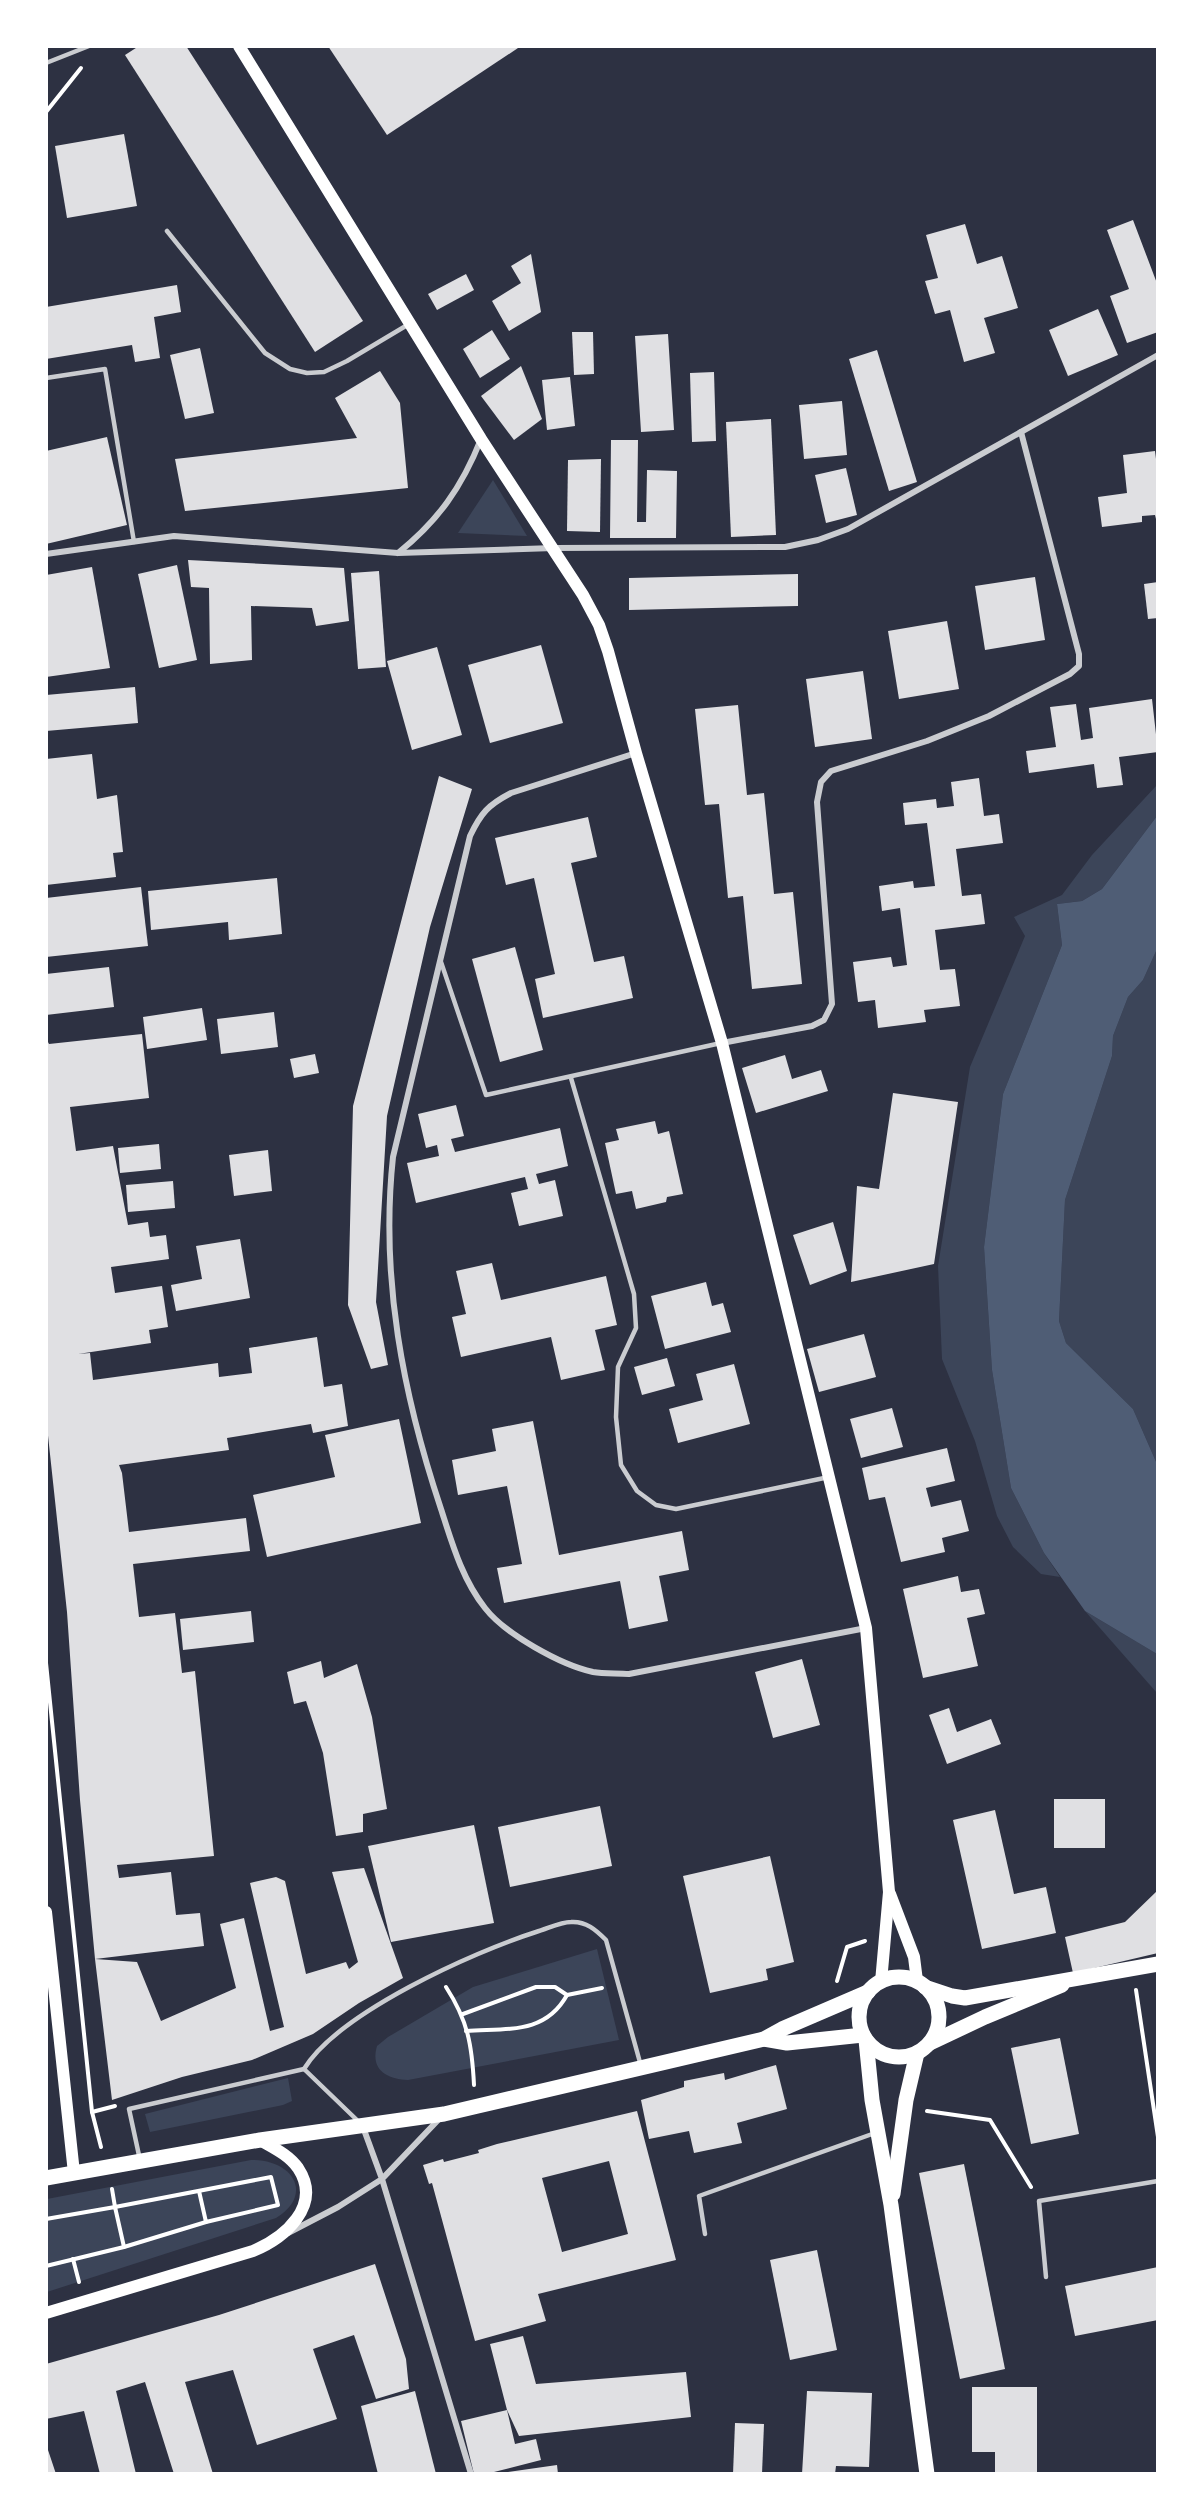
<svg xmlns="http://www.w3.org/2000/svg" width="1204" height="2520" font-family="Quicksand,sans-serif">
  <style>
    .green { fill: #3c4559 }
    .water { fill: #4f5d75 }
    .building { fill: #e0e0e3; fill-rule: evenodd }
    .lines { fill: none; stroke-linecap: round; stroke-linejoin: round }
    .path { stroke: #fff; stroke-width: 4 }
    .service { stroke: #caccd0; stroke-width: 4.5 }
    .minor { stroke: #caccd0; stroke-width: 6 }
    .secondary { stroke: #fff; stroke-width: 12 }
    .primary { stroke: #fff; stroke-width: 15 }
  </style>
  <rect width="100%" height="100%" fill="#2d3142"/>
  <g class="green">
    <polygon points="493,480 527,536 458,533"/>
    <polygon points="1157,785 1157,816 1102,889 1082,901 1057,904 1062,945 1003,1094 984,1247 992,1370 1011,1488 1044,1553 1060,1577 1041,1574 1013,1547 997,1516 975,1441 942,1359 938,1266 970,1067 1025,936 1014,917 1062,895 1092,855"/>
    <polygon points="1157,949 1157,1464 1133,1409 1066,1343 1059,1321 1065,1200 1112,1056 1113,1036 1128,997 1143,980"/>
    <polygon points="1085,1611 1157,1654 1157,1693"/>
    <path d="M597,1949L619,2040L408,2080C387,2079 370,2070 377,2046L388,2037L473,1987Z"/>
    <polygon points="288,2078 292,2101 283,2105 150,2132 145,2114"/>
    <path d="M251,2160C292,2159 315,2194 276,2218L47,2292V2199Z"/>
  </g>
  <polygon class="water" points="1157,816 1157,949 1143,980 1128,997 1113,1036 1112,1056 1065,1200 1059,1321 1066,1343 1133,1409 1157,1464 1157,1654 1085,1611 1044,1553 1011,1488 992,1370 984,1247 1003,1094 1062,945 1057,904 1082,901 1102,889"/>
  <g class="building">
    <polygon points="139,46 186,46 363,321 315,352 125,55"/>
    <polygon points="328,46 521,46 387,135"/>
    <polygon points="124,134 137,206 67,218 55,146"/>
    <polygon points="1133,220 1158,286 1158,332 1127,343 1110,296 1129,289 1107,230"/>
    <polygon points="965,224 977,264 1002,256 1018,308 984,318 995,353 964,362 950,310 935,314 925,281 938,278 926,235"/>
    <polygon points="531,254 541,312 509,331 492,301 521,283 511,266"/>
    <polygon points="466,274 474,290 437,310 428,294"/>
    <polygon points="177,285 181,312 154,317 160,358 135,362 132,345 46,359 46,307"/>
    <polygon points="1098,309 1118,355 1068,376 1049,330"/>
    <polygon points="492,330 510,359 480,378 463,349"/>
    <polygon points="572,332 593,332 594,374 574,375"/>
    <polygon points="668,334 674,430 641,432 635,336"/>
    <polygon points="200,348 214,413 185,419 170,355"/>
    <polygon points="877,350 917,482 889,491 849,359"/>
    <polygon points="521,366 542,419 514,440 481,396"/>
    <polygon points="380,371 400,403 408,488 185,511 175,459 357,438 335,398"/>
    <polygon points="714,372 716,441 692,442 690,373"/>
    <polygon points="570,377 575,426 547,430 542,380"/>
    <polygon points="842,401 847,455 804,459 799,405"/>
    <polygon points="771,419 776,535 731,537 726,422"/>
    <polygon points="107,437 127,525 46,544 46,451"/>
    <polygon points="611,440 638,440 637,522 646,522 647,470 677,471 676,538 610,538"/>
    <polygon points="1155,451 1158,475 1158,527 1155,515 1142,516 1142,522 1102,527 1098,497 1127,493 1123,455"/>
    <polygon points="601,459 600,532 567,531 568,460"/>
    <polygon points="846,468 857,515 826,523 815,475"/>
    <polygon points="188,560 344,568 349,621 316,626 312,608 251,606 252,660 210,664 209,588 191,587"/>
    <polygon points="177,565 197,660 159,668 138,574"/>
    <polygon points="92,567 110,668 46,677 46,575"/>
    <polygon points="379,571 386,667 358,669 351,573"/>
    <polygon points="798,574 798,606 629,610 629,578"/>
    <polygon points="1035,577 1045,640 985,650 975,586"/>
    <polygon points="1158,582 1158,618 1148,619 1144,584"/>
    <polygon points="947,621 959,689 899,699 888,631"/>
    <polygon points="541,645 563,723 490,743 468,665"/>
    <polygon points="437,647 462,735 412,750 387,661"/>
    <polygon points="863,671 872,739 815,747 806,679"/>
    <polygon points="135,687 138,723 46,731 46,695"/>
    <polygon points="1152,699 1158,752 1119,757 1123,785 1097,788 1094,764 1029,773 1026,751 1056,747 1050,707 1076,704 1081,740 1093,738 1089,708"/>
    <polygon points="738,705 747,795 764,793 774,894 793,892 802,984 752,989 743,896 728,898 719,804 705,805 695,709"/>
    <polygon points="92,754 97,799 117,795 123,852 113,853 116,877 46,885 46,759"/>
    <polygon points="439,776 472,789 430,927 387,1116 376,1302 388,1365 371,1369 348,1305 353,1106"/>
    <polygon points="979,778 984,816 999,814 1003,843 956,849 962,896 981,894 985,924 935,930 940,970 955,969 960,1006 924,1010 926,1022 878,1028 875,1000 858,1002 853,962 891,957 893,967 907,965 900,908 882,911 879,886 913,881 914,888 935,886 927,823 905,825 903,803 936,799 937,808 954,806 951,782"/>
    <polygon points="588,817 597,857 571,863 594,962 624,956 633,998 543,1018 535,979 555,974 534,878 506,885 495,838"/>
    <polygon points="277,878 282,934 229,940 228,922 151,930 148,891"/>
    <polygon points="141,887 148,946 46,957 46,898"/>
    <polygon points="515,947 543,1050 500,1062 472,959"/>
    <polygon points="109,967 114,1007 46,1015 46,974"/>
    <polygon points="202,1008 207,1040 147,1049 143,1017"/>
    <polygon points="274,1012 278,1047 221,1054 217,1019"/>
    <polygon points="142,1034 149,1098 70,1107 76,1151 113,1146 128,1225 148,1222 150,1237 166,1235 169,1259 111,1267 115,1293 162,1286 168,1327 149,1330 151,1343 78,1354 90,1353 93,1380 218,1363 219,1377 252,1373 249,1348 317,1337 324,1387 342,1384 348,1426 313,1433 311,1424 227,1438 229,1450 119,1465 122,1473 129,1532 246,1518 250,1551 133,1564 139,1617 175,1613 182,1673 195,1671 214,1856 117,1865 119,1878 171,1872 176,1915 200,1913 204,1946 95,1959 80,1800 67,1612 46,1417 46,1038 49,1044"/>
    <polygon points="315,1054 319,1073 294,1078 290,1059"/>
    <polygon points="785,1055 792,1079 821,1070 828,1091 756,1113 742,1068"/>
    <polygon points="893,1093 958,1102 934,1264 851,1282 857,1186 879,1189"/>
    <polygon points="456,1105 464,1136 451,1139 455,1152 560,1128 568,1166 536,1174 539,1184 555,1180 563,1216 519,1226 511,1193 528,1189 525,1177 416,1203 407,1163 439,1156 437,1145 426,1148 418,1114"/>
    <polygon points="655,1121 658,1134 669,1131 683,1194 667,1197 666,1202 636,1209 632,1191 616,1194 605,1143 619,1140 616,1129"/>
    <polygon points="159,1144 161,1169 120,1173 118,1148"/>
    <polygon points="268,1150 272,1191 234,1196 229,1155"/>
    <polygon points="173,1181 175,1208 128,1212 126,1185"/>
    <polygon points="833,1222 847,1271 810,1285 793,1235"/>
    <polygon points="240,1239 250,1298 176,1311 171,1285 202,1279 196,1246"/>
    <polygon points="492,1263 501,1300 606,1276 617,1325 595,1330 605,1370 561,1380 551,1337 461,1357 452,1317 466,1314 456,1271"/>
    <polygon points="706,1282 712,1306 723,1303 731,1332 665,1349 651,1296"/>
    <polygon points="864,1334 876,1377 819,1392 807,1349"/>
    <polygon points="667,1358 675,1386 642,1395 634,1367"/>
    <polygon points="734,1364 750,1424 678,1443 669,1409 703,1400 696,1374"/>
    <polygon points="892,1408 903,1447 861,1458 850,1419"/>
    <polygon points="399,1419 421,1523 267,1557 253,1495 335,1477 325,1435"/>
    <polygon points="533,1421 559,1555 682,1531 689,1570 659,1576 668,1621 629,1629 620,1581 504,1603 497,1568 522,1564 507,1486 458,1495 452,1460 496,1451 492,1429"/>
    <polygon points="947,1448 955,1481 926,1488 931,1507 961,1500 969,1531 942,1538 945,1552 901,1562 885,1497 869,1500 862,1468"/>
    <polygon points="958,1576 961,1592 979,1589 985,1614 967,1618 978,1666 923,1678 903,1589"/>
    <polygon points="251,1611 254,1642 183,1650 180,1619"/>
    <polygon points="802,1659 820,1725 773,1738 755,1672"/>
    <polygon points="321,1661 324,1678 357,1664 372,1717 387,1809 363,1814 363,1832 336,1836 323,1753 306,1701 294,1704 287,1672"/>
    <polygon points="949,1708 957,1732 991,1719 1001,1744 947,1764 929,1715"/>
    <rect x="1054" y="1799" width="51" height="49"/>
    <polygon points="600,1806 612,1866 510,1887 498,1827"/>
    <polygon points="995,1810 1014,1894 1046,1887 1056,1933 982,1949 953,1820"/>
    <polygon points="474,1825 494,1923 391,1942 368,1846"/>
    <polygon points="770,1856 794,1962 766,1969 768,1980 710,1993 683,1876"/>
    <polygon points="364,1868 403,1978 359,2003 313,2034 252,2060 182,2077 112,2100 95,1959 137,1962 161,2021 236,1988 220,1924 244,1918 270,2031 284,2027 250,1883 276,1877 285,1881 306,1974 346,1962 349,1969 358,1962 332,1872"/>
    <polygon points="1158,1890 1158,1953 1073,1973 1065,1937 1125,1922"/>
    <polygon points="1060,2038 1079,2134 1031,2144 1011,2048"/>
    <polygon points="776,2065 787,2109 737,2123 742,2143 694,2153 689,2131 649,2139 641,2100 684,2087 684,2081 724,2073 725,2080"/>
    <path d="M637,2111L676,2260L538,2294L546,2321L475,2341L432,2183L429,2184L423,2165L443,2159L444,2162L479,2153L478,2150L497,2144ZM609,2161L628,2234L562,2252L542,2178Z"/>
    <polygon points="964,2164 1005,2369 960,2379 919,2173"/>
    <polygon points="817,2250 837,2350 790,2360 770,2260"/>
    <polygon points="375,2264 406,2359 409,2389 376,2399 354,2335 313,2349 337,2419 257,2445 233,2370 185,2382 213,2474 174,2474 145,2382 116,2391 136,2474 100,2474 84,2411 46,2419 46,2364 219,2315"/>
    <polygon points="1158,2267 1158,2320 1075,2336 1065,2286"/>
    <polygon points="523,2336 536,2384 686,2372 691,2417 519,2436 507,2410 490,2344"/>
    <polygon points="972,2387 1037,2387 1037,2474 995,2474 995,2452 972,2452"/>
    <polygon points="415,2391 436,2474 378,2474 361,2406"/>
    <polygon points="807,2391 872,2393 869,2467 836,2466 835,2474 802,2474"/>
    <polygon points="507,2410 515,2444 536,2439 541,2460 486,2474 474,2474 461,2421"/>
    <polygon points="735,2423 764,2424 762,2474 733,2474"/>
    <polygon points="46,2447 47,2447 56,2474 46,2474"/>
    <polygon points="557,2465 558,2474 508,2474 508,2472"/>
  </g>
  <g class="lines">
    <g class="path">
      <polyline points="46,112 81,68"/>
      <polyline points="46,1663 92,2112 101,2147"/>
      <polyline points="837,1981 847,1947 865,1941"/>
      <path d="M446,1987C468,2021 472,2045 474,2085"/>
      <polyline points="1136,1990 1158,2137"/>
      <polyline points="567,1995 602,1988"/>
      <path d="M463,2014L536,1987H555L567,1995C545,2035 506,2028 466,2031"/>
      <polyline points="927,2111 990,2120 1031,2187"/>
      <polyline points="92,2112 115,2106"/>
      <polyline points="112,2189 115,2207 271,2177 278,2205 206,2222 199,2191"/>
      <polyline points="46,2219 115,2207 124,2247 46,2266"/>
      <polyline points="124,2247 206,2222"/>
      <polyline points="73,2259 79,2282"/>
    </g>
    <g class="service">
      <polyline points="46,63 89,46"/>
      <polyline points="167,231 265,353 290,369 307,373 324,372 347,361 409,324"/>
      <polyline points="46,378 105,369 134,542"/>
      <polyline points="441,962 486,1095 721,1043"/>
      <polyline points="571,1078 634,1294 636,1328 618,1367 616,1417 621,1465 637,1491 656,1505 676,1509 829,1477"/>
      <path d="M359,2122L304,2069C338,2013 473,1952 536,1932C547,1929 560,1922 571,1922C586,1921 596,1930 606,1940L641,2066"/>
      <polyline points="140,2160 129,2109 304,2069"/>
      <polyline points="705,2234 699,2196 875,2133"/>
      <polyline points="1046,2277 1039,2201 1158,2181"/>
    </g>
    <g class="minor">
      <path d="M398,553C438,521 462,487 481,439"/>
      <polyline points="46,554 174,536 398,553 554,548 785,547 818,540 848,529 1158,355"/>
      <path d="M636,753L511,793C488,805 481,813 470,836L393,1157C380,1278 403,1395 441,1509C452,1543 462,1579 485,1608C505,1634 561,1665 593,1672C604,1674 617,1673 629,1674L866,1628"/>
      <polyline points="722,1043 812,1026 824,1020 832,1004 817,802 821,782 831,771 927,741 989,716 1070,674 1079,666 1079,654 1021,432"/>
      <polyline points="440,2118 382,2179 471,2474"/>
      <polyline points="288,2233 338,2207 382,2179 363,2127"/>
    </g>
    <g class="secondary">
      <polyline points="239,46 481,439 583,595 599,625 608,651 636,753 722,1043 866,1628 889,1892 881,1982"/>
      <polyline points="890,1894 914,1957 917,1981"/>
      <polyline points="46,1912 74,2173"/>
      <path d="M46,2313L253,2251C284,2238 323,2206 298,2168C289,2155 274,2148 260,2140"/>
    </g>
    <g class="primary">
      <circle cx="899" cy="2017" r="40"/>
      <polyline points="925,1987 952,1996 965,1998 1158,1964"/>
      <polyline points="764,2039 787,2043 863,2035"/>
      <polyline points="866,2040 872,2100 891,2205 927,2474"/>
      <polyline points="930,2043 985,2017 1062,1985"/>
      <polyline points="46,2178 260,2140 444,2114 478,2106 764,2039 782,2029 868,1992"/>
      <polyline points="893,2194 906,2100 917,2053"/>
    </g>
  </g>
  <rect width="1204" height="2520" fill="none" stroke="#ffffff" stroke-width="96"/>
</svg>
